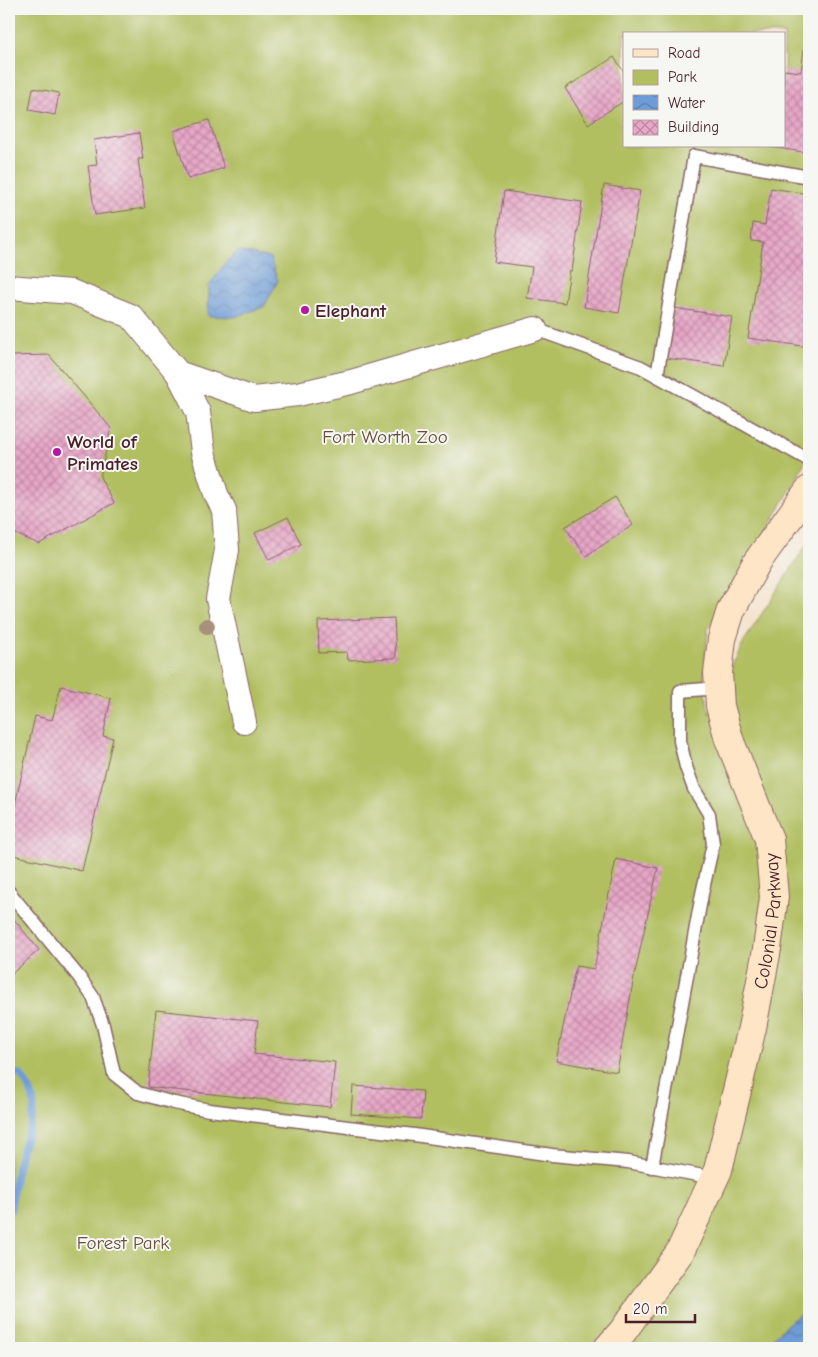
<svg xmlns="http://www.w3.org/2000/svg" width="818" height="1357" font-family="'Comic Neue',sans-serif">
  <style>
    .green { fill: #b1bf61; stroke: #7e6f46; fill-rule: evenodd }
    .water { fill: url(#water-waves); stroke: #5c5e80 }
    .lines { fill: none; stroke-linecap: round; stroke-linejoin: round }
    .stream { stroke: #6e9cd6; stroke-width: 7 }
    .building { fill: url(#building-cross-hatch) }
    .lane-casing { stroke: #866363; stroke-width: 15 }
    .street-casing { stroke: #866363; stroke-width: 26 }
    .secondary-casing { stroke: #866363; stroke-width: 30 }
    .lane { stroke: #fff; stroke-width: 12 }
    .street { stroke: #fff; stroke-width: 24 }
    .secondary { stroke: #fde5c5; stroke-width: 28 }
    .tree { fill: #a8917b }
    .poi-dot { fill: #b5179e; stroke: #f6f6f2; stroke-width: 2 }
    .labels { text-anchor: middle; stroke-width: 4; stroke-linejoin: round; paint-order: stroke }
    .poi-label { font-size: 19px; font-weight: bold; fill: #4a1f2b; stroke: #f6f6f2; text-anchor: start }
    .park-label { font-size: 19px; fill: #694f3b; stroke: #f6f6f2 }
    .street-label { font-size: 19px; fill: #4a1f2b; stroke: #f6f6f2 }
  </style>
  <defs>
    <pattern id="water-waves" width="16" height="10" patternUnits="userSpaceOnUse" patternTransform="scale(1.25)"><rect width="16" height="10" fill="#6e9cd6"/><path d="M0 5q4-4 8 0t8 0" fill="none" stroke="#5c7fae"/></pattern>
    <pattern id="building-cross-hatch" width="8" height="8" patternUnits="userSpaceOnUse" patternTransform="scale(1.25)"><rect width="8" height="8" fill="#e7a7c7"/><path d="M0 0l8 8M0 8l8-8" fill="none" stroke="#bd87a2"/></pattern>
  </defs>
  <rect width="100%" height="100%" fill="#f6f6f2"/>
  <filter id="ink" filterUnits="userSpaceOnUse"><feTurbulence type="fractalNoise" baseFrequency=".02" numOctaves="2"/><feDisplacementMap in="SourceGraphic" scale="10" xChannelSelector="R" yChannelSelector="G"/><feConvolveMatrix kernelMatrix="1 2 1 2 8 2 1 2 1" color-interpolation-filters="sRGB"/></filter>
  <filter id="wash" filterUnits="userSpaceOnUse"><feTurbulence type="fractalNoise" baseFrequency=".0096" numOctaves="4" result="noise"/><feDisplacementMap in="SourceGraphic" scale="20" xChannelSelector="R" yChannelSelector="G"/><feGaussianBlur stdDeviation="1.12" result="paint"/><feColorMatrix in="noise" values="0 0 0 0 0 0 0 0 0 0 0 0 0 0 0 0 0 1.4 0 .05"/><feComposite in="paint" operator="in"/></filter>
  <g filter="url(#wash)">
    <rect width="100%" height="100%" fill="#f4e2ca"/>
    <path class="green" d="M9,9H809V453L795,482L708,629L704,678L709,714L744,641L809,541V1308L791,1321L762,1348H9ZM624,34H784V146H624Z"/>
    <g class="water">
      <polygon points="238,251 270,258 278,281 264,307 235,317 208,316 209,286 226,262"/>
      <polygon points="809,1308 809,1348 762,1348 791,1321"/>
    </g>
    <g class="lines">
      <path class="stream" d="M9,1072L20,1074C26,1084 34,1093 34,1105C34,1121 27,1135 22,1150C16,1169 13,1190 11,1210L9,1212"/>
    </g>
    <g id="blocks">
      <g class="building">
        <polygon points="808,18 809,153 771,147 784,146 784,70 801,72"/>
        <polygon points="614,57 624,72 624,101 588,124 565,88"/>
        <polygon points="33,88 59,93 55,115 29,110"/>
        <polygon points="209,120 224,168 188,179 173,131"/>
        <polygon points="139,133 143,159 138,159 145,208 95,215 88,166 97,165 94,140"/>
        <polygon points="604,185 640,191 619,313 584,307"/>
        <polygon points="771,188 809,194 809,347 748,338 763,242 751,241 753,223 765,225"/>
        <polygon points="504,191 582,202 572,271 570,270 565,303 527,298 532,267 494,262"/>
        <polygon points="674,308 732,317 724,366 666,358"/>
        <polygon points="49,355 111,428 100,477 114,503 39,544 9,531 9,356"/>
        <polygon points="615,497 633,525 586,556 565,527"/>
        <polygon points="288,517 301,544 269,560 255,533"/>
        <polygon points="394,618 396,658 348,660 347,652 319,653 318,621"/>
        <polygon points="61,686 111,698 103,736 113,738 82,871 9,854 9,831 35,716 52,720"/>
        <polygon points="616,859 658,868 634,977 617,1072 556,1061 576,966 594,969"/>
        <polygon points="9,913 39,950 9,976"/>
        <polygon points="156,1010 258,1021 254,1054 335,1062 330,1107 148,1087"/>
        <polygon points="353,1086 423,1091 421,1119 351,1114"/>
      </g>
    </g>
  </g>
  <g filter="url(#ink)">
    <use href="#blocks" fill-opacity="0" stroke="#866363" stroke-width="1"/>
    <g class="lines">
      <defs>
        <g id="lane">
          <polyline points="535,329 641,367 809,460"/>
          <polyline points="657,376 694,156 809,177"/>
          <polyline points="9,892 79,977 93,997 103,1025 114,1074 138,1093 174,1103 209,1110 414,1135 552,1155 628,1162 714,1178"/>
          <polyline points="652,1167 702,894 713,844 709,814 694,789 686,767 680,741 680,691 719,688"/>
        </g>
        <g id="street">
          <polyline points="9,287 72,292 131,316 178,373 254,399 298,394 351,382 535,329"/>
          <polyline points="178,373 198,412 203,452 216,494 224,510 227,550 218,599 244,722"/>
        </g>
        <g id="secondary">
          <path id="s1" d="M608,1348L623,1331L680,1252L718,1170L752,1028L767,949L774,897L769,839L729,739L720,706L718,673L722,639L731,610L757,562L809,490"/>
        </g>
      </defs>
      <use href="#lane" class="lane-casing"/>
      <use href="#street" class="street-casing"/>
      <use href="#secondary" class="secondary-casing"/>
      <use href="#lane" class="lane"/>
      <use href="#street" class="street"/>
      <use href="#secondary" class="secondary"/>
    </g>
    <circle class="tree" cx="207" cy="626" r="8"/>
  </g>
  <g class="poi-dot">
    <circle cx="305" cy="310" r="5"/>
    <circle cx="57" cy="452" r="5"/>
  </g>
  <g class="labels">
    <g class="poi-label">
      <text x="315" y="317">Elephant</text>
      <text x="67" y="448">World of<tspan x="67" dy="22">Primates</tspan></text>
    </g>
    <g class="park-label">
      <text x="385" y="443">Fort Worth Zoo</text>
      <text x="123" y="1249">Forest Park</text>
    </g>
    <g class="street-label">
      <text dy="7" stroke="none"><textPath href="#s1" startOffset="465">Colonial Parkway</textPath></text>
    </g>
  </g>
  <rect width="818" height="1357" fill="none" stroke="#f6f6f2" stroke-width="30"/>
  <rect x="623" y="32" width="162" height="115" fill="#f6f6f2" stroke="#b1a0a2"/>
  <rect x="633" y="49" width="25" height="8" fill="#fde5c5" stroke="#b1a0a2"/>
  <text x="668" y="58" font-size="15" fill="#4a1f2b">Road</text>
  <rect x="633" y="70" width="25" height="15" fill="#b1bf61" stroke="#b1a0a2"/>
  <text x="668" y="82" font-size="15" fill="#4a1f2b">Park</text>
  <rect x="633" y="95" width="25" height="15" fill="url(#water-waves)" stroke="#b1a0a2"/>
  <text x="668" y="108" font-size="15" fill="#4a1f2b">Water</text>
  <rect x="633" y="120" width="25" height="15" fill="url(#building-cross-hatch)" stroke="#b1a0a2"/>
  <text x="668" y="132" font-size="15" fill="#4a1f2b">Building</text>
  <path d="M626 1314v8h69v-8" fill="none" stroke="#4a1f2b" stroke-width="2.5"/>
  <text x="633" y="1314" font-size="15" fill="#4a1f2b" stroke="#f6f6f2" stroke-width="4" paint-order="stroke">20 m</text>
</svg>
